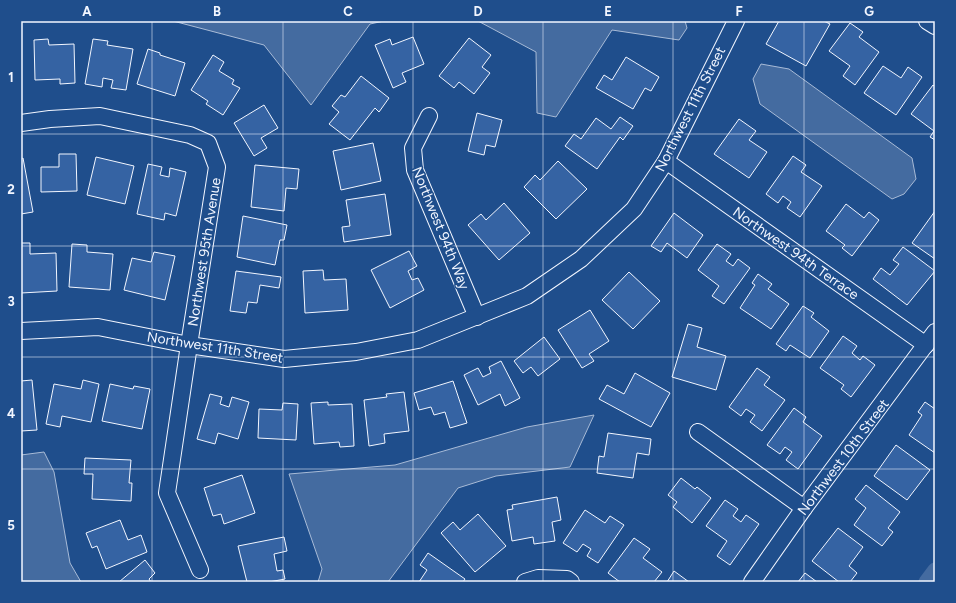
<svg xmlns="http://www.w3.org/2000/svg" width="956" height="603" font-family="Figtree,sans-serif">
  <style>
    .water { fill: #446ba0; stroke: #a8bbd7 }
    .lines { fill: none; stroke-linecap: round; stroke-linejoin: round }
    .canal { stroke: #446ba0; stroke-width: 15 }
    .building { fill: #3563a3; stroke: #f2f6ff }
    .minor-casing { stroke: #f2f6ff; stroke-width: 18 }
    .minor { stroke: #1f4e8c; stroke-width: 16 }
    .grid { fill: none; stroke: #f2f6ff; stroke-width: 1; stroke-opacity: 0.55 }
    .labels { text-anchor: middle; stroke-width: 3; stroke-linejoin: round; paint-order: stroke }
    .street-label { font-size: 14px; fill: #f2f6ff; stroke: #1f4e8c }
    .neatline { fill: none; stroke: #f2f6ff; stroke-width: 1.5 }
    .grid-label { font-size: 13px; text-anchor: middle; font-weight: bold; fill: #f2f6ff }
  </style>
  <rect width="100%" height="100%" fill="#1f4e8c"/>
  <g class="water">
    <polygon points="173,21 384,21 370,24 311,105 264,45"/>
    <polygon points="478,21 685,21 687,28 679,40 612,30 556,117 537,113 536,52"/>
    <polygon points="761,64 789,69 912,158 916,179 904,194 892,199 760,104 753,79"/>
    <polygon points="594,415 570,467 496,476 458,488 388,582 318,582 322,569 289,474 395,465 527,427"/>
    <polygon points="44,452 54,472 70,563 81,582 23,582 21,580 21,455"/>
  </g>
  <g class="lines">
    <polyline class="canal" points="926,582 935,570"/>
  </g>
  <g class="building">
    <polygon points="779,21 824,21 830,24 806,66 766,44"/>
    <polygon points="850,23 863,32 859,37 879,52 855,85 843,76 850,66 829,51"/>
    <polygon points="413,37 424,64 402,73 406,82 393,88 375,45 390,39 392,45"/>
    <polygon points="469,38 491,55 482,67 490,73 474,94 459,82 454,88 439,76"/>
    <polygon points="48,39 49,45 74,44 75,83 60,84 60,79 35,80 34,40"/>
    <polygon points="93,39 108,41 107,45 133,49 126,90 111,88 113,80 103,78 102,87 85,84"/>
    <polygon points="148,49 160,53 160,55 185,63 175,96 137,84"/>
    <polygon points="213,55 224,62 219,71 234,80 232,84 240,88 223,115 206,104 208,101 191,90"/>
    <polygon points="626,57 659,77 651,91 645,88 633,109 596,88 604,75 612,80"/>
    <polygon points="883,66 901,78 908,67 922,77 896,115 864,93"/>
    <polygon points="361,76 389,98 379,112 375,108 350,140 329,124 339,112 332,106 341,95 345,97"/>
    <polygon points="933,85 935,87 935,140 930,137 934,131 911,114"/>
    <polygon points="264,105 278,128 261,138 267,148 254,156 234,123"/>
    <polygon points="477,113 502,120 495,147 486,145 484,155 468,151"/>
    <polygon points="620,117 633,126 623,140 620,137 597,169 565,146 574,134 581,139 596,118 611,129"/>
    <polygon points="739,119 756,131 749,140 767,152 749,178 714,154"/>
    <polygon points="373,143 381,181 341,190 333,151"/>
    <polygon points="59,154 76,154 77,191 41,192 41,167 59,167"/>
    <polygon points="793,156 806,165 801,172 822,186 800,217 787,208 791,202 783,196 778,203 766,194"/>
    <polygon points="96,157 134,166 125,204 87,195"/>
    <polygon points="23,158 33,212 21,214 21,159"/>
    <polygon points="558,161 587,189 556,219 524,187 535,175 540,180"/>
    <polygon points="148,164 162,167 160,175 169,177 170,168 186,172 176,216 165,213 164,220 137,214"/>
    <polygon points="255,165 299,169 297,189 286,188 284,211 251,207"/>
    <polygon points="385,194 391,235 344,242 342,227 350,226 346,200"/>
    <polygon points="504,203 530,233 499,260 468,225 481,214 486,220"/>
    <polygon points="846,204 864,218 869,212 879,220 852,256 842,248 845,245 826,231"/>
    <polygon points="935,211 935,259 912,243"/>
    <polygon points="674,213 703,235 687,258 667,243 661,252 651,246"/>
    <polygon points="243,216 287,225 284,240 280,240 275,265 237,257"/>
    <polygon points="21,243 30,243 30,254 56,253 57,291 21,293"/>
    <polygon points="72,244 87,245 87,252 113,254 110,290 69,287"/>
    <polygon points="717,244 731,254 726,261 733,266 738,259 750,268 724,304 712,296 719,286 698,270"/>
    <polygon points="903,247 935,271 907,305 873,279 881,268 890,275 899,264 893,260"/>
    <polygon points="409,251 417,266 408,271 412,280 418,278 424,290 390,308 371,270"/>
    <polygon points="154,252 175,256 165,300 124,290 132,258 151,262"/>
    <polygon points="323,270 324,280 346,279 348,310 305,313 303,271"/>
    <polygon points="236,271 281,277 279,288 260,285 257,303 248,302 246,313 230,311"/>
    <polygon points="629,272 660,301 633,329 602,300"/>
    <polygon points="758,274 772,284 768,289 789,304 771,329 740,308 755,285 752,283"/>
    <polygon points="803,306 814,313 811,317 829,331 810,358 790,345 786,351 776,344"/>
    <polygon points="590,310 609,341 589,354 594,361 582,368 558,330"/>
    <polygon points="688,324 702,328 697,347 726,356 716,390 672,377"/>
    <polygon points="843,336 857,346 852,353 860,360 863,356 875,365 851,397 841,389 844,385 820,368"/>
    <polygon points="544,337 560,359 538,376 531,367 523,373 514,361"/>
    <polygon points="501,361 520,398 505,406 500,394 478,405 464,375 478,368 483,377 491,373 489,367"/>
    <polygon points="757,368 770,377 764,385 785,400 762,431 750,422 755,415 746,409 741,416 729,407"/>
    <polygon points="635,373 670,393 651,427 599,399 607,385 624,394"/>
    <polygon points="32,380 37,430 21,431 21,381"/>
    <polygon points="83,380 99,384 91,422 62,416 60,427 46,424 54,384 81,389"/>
    <polygon points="453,381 467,423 450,428 445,412 434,415 431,407 419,410 414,393"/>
    <polygon points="110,384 133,389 134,386 150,389 142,429 102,421"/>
    <polygon points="404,392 409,431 384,434 385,443 369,446 364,400 387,397 386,394"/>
    <polygon points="210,394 222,397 220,404 229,407 232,397 249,402 238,439 218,433 215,444 197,439"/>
    <polygon points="328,402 328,405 352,404 354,446 340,447 339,442 314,444 311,403"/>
    <polygon points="925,402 935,409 935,453 909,435 922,415 918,412"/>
    <polygon points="283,403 298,404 296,440 258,438 259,409 282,410"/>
    <polygon points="794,408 806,417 803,422 822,436 798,469 786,460 792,452 785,447 780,454 767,445"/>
    <polygon points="608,433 651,439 649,455 637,453 633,478 597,473 599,456 604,457"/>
    <polygon points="896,445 930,470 907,500 874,476"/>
    <polygon points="85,458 131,460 129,483 132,483 131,501 92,499 93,474 84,474"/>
    <polygon points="242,475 255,513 224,524 221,514 213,516 204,488"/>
    <polygon points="681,478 695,489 697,487 711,498 692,523 673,507 677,502 668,495"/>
    <polygon points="866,485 900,512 888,528 893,532 882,546 854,525 866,508 855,499"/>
    <polygon points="557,497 561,520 552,522 555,541 534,544 533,537 512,541 507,510 513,509 512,505"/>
    <polygon points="725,500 738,509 733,516 741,522 746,515 759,524 730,565 717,556 727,541 706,526"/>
    <polygon points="585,510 605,523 610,516 624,525 598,563 587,556 591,549 583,544 577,552 563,543"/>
    <polygon points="478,514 506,546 475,572 441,533 453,522 460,530"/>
    <polygon points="120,520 128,540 141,535 147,552 106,569 97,546 92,548 86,533"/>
    <polygon points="838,528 863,547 849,566 857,573 850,582 839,582 812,561"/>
    <polygon points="284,537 287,551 274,554 277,571 283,570 285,579 269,582 247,582 238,546"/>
    <polygon points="634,538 650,549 643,558 662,572 654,582 620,582 608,573"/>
    <polygon points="428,553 465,579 463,582 419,582 427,570 420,565"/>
    <polygon points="145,560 155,573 149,579 151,582 119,582"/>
    <polygon points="674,571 689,582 667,582"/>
    <polygon points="805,573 817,582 798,582"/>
  </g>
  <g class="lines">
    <defs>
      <g id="minor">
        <polyline points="927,21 935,26"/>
        <polyline points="429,116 413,148 415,170 477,317"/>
        <polyline points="21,123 50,119 100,116 190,135 208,143 217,167 189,345 167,493 200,570"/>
        <polyline points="666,161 926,345"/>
        <polyline points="21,331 98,327 189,345 284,359 356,352 418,340 527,296 581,259 634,209 666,161 736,21"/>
        <polyline points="698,432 804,508"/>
        <polyline points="525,582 538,578 567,579 571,582"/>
        <polyline points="752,582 804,508 935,332"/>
      </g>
    </defs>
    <use href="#minor" class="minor-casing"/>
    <use href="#minor" class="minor"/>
  </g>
  <path class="grid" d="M152,21V582M283,21V582M413,21V582M543,21V582M673,21V582M804,21V582M21,134H935M21,246H935M21,357H935M21,469H935"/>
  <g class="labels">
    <g class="street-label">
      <text transform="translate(690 109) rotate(-63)" y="5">Northwest 11th Street</text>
      <text transform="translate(441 228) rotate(68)" y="5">Northwest 94th Way</text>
      <text transform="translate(204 252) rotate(-81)" y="5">Northwest 95th Avenue</text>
      <text transform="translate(796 253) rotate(35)" y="5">Northwest 94th Terrace</text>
      <text transform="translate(215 347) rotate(9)" y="5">Northwest 11th Street</text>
      <text transform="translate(843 457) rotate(-53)" y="5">Northwest 10th Street</text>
    </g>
  </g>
  <rect width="956" height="603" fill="none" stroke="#1f4e8c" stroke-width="44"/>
  <rect x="22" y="22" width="912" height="559" class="neatline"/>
  <g class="grid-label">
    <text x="87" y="16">A</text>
    <text x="217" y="16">B</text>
    <text x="348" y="16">C</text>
    <text x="478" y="16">D</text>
    <text x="608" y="16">E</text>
    <text x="739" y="16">F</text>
    <text x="869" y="16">G</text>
    <text x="11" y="82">1</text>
    <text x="11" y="194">2</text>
    <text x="11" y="306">3</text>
    <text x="11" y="418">4</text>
    <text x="11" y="530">5</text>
  </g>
</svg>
